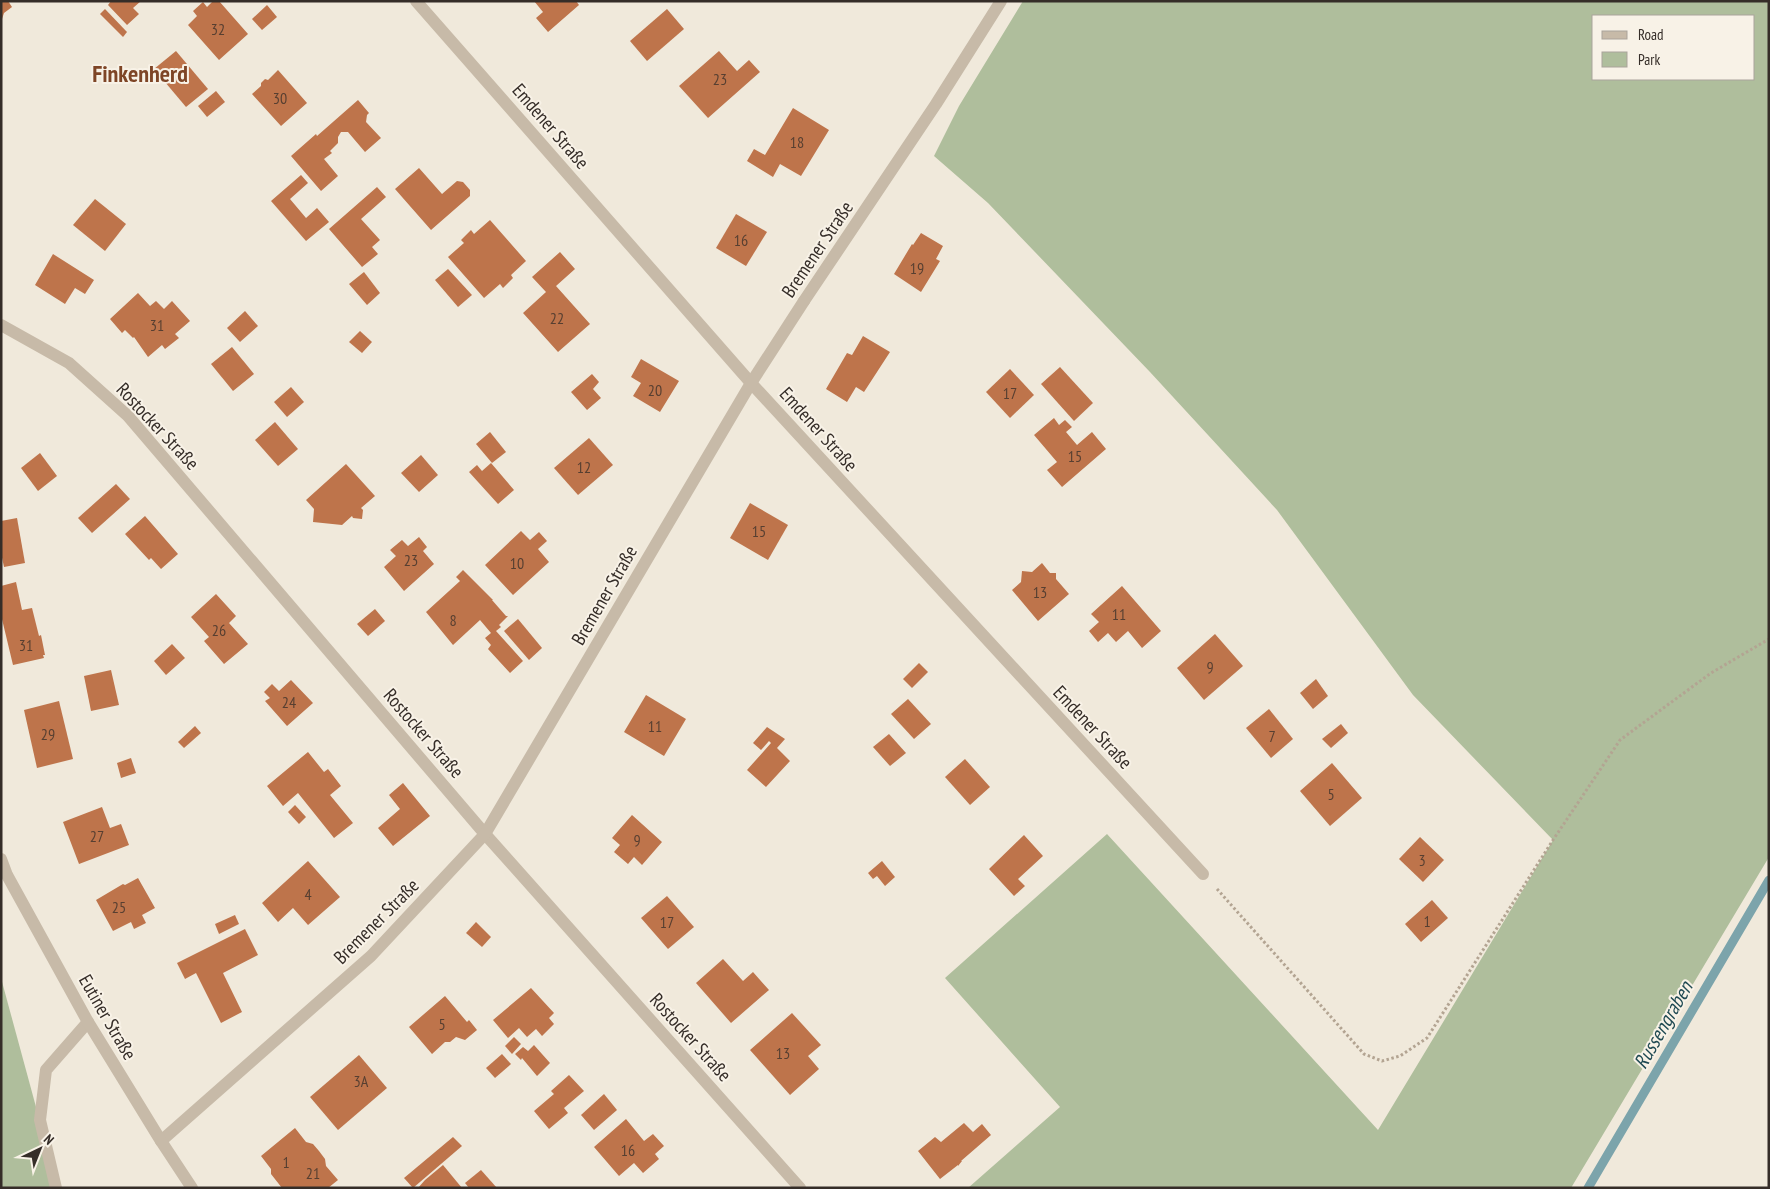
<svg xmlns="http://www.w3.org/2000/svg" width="1770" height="1189" font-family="'PT Sans Narrow',sans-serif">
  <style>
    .green { fill: #afbe9c; fill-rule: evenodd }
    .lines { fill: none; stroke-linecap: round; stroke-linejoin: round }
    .stream { stroke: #7ca4ab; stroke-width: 9 }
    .building { fill: #be744b }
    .path { stroke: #b3a492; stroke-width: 3; stroke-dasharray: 2.5 2.5; stroke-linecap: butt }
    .service { stroke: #c7baa8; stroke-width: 12 }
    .minor { stroke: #c7baa8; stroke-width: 12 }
    .tertiary { stroke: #c7baa8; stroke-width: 12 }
    .labels { text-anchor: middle; stroke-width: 4; stroke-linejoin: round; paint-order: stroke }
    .number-label { font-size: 16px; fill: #573f31 }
    .street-label { font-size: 19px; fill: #352d28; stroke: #f8f2e7 }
    .water-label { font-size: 20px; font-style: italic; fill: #204a53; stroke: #f8f2e7 }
    .district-label { font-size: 24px; font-weight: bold; fill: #7e4526; stroke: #f8f2e7 }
  </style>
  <rect width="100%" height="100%" fill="#f0e9db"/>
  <g class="green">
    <path d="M1023,1H1769V857L1571,1188H968L1060,1107L945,978L1107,834L1378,1130L1553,840L1413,695L1277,510L1150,372L988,203L934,156L959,106ZM1594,16H1754V79H1594Z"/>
    <polygon points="1,978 58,1188 1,1188"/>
  </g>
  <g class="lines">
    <polyline class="stream" points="1588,1188 1769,880"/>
  </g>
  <g class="building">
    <polygon points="1,1 8,1 12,7 4,13 2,19"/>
    <polygon points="111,1 141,1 133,8 139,14 127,25 108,5"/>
    <polygon points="213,1 219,1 248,34 219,60 188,25 197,16 193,11 203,2 207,7"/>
    <polygon points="534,1 576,1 579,5 548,32 536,18 543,12"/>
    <polygon points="267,5 277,17 262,30 252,19"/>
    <polygon points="105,9 127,32 123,37 100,14"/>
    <polygon points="667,9 684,29 647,61 630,41"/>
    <polygon points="176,51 208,89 186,107 154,69"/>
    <polygon points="719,51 737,71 749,60 760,72 708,118 679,86"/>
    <polygon points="278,70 307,103 281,126 252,94 261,86 261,83 265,79 268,80"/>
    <polygon points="216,91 225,102 207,117 198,106"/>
    <polygon points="358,100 369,113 367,115 366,122 381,138 365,152 348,132 341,132 338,137 338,143 330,151 332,153 324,159 338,176 321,191 291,156 316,134 317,136"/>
    <polygon points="793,108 829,130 801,176 780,164 773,177 747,161 754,149 765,155"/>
    <polygon points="419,168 442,194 457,181 463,182 470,190 470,196 431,230 395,189"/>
    <polygon points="301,175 308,183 290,199 306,218 317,208 329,222 306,241 271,201"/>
    <polygon points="377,187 386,197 361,219 380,240 372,247 378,254 362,267 329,229"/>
    <polygon points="95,199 126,224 105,251 73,225"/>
    <polygon points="736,214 767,232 746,266 716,248"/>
    <polygon points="490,220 526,261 511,275 513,278 503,288 500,284 484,298 448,257 464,243 461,240 471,230 474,234"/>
    <polygon points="921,233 943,246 936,259 940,261 921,292 894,274 912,244 913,245"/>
    <polygon points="560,252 575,269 556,286 590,324 558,352 523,313 546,292 532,277"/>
    <polygon points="53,254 94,280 85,294 75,288 65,304 35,285"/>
    <polygon points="448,269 472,295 458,307 435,280"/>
    <polygon points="364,272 380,293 367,305 349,284"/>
    <polygon points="138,293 150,306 156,301 164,309 172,301 190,321 175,334 179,338 165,349 162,345 148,357 134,337 133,338 125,330 122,333 110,319"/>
    <polygon points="245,311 258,326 240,342 227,328"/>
    <polygon points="360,331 372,342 362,353 349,342"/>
    <polygon points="863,336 890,352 864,392 856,387 847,402 826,389 847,353 852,355"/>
    <polygon points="232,347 254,374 233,391 211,364"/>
    <polygon points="641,359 679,381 660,412 633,396 641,383 631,377"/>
    <polygon points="1060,367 1093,403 1074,421 1041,384"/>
    <polygon points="1010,369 1034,395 1010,418 986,392"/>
    <polygon points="592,374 599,382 593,389 601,398 587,410 571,392"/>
    <polygon points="291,387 304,402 287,417 274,402"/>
    <polygon points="1054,418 1059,425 1065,420 1072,427 1066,432 1077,445 1092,432 1106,449 1062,487 1047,470 1057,462 1034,435"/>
    <polygon points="275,422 298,449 278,466 255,440"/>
    <polygon points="490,432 506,452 492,463 476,444"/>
    <polygon points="589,438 613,465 578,495 554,468"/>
    <polygon points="40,453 57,476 38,491 21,468"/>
    <polygon points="421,455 438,475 419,492 401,473"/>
    <polygon points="491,463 514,490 498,504 469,472 477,465 482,471"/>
    <polygon points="346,464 375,496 361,508 363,510 362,519 353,518 352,516 342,525 313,522 314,509 306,500"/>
    <polygon points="116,484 130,499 92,533 78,518"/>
    <polygon points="750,503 788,525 768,560 730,538"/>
    <polygon points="145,516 178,554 161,569 151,558 149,560 125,534"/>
    <polygon points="17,518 25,563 4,567 1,553 1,521"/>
    <polygon points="521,531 530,540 539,532 547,541 538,549 549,562 513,595 485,565"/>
    <polygon points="419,537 427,547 423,551 434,564 404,591 384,567 396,556 390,550 402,540 408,546"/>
    <polygon points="1042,563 1050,573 1056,573 1056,579 1069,594 1038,621 1012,590 1021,582 1022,571 1032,572"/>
    <polygon points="463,570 493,600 492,600 506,616 508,616 499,625 501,627 496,631 523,661 510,673 488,649 491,645 485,638 491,633 480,620 453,645 426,612 460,581 456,577"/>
    <polygon points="16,582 22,610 32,608 39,636 41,635 45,655 43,655 44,658 13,665 1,615 1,586"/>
    <polygon points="1122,586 1161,631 1142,648 1128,631 1116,642 1108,633 1098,642 1089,631 1099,622 1091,614"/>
    <polygon points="216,594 236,616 229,623 248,644 224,664 204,641 209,637 191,617"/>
    <polygon points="375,609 385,621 368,636 357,624"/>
    <polygon points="518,619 542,648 529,660 504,631"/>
    <polygon points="1215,634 1243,666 1204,700 1177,668"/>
    <polygon points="172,644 185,658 166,675 154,661"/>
    <polygon points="919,663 928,672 912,688 903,679"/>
    <polygon points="111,670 119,705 91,711 84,676"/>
    <polygon points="1316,679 1328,696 1313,709 1300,693"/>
    <polygon points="291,680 313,703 287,726 265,701 270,698 264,692 272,684 279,691"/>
    <polygon points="646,695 686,719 664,756 624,732"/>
    <polygon points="908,699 931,724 914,739 891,714"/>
    <polygon points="59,701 73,759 37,768 24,710"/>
    <polygon points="1269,709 1293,739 1271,758 1246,728"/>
    <polygon points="1341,724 1348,733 1331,748 1322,739"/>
    <polygon points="195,726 201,733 184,748 178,742"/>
    <polygon points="767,727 785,739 777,748 790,761 766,787 747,770 771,743 769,741 761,750 753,743"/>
    <polygon points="889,734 906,753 890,766 873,747"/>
    <polygon points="308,752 324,772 328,769 341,786 330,795 353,823 334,838 298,793 283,806 267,786"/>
    <polygon points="131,758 136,773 121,778 117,763"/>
    <polygon points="965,759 990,787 970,805 945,777"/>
    <polygon points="1332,763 1362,798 1330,826 1300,791"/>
    <polygon points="403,783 430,816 393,846 378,828 400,809 389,795"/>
    <polygon points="295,805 306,817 299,824 288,812"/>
    <polygon points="102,807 110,828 121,824 129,845 79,864 63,822"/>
    <polygon points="632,815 662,842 642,865 634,857 628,864 614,852 620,845 612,838"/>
    <polygon points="1024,835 1043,856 1018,879 1025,886 1014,896 989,869"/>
    <polygon points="1420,837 1444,860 1423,882 1399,859"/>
    <polygon points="308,861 340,897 308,925 293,908 278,922 262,903"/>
    <polygon points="882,861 895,877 885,886 877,876 873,879 868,873"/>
    <polygon points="138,878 155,908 142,915 146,923 134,929 131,922 113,931 96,900 123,884 125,885"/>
    <polygon points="667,896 694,927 668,949 641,918"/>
    <polygon points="1432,900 1448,918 1421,942 1405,924"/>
    <polygon points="235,915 239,924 219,934 215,924"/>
    <polygon points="476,922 491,937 482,947 466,933"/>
    <polygon points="245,929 258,955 223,973 242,1012 221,1023 196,973 185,979 177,963"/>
    <polygon points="723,959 743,981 753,972 769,990 731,1023 696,983"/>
    <polygon points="531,988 554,1013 549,1018 554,1024 542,1036 536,1029 527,1037 519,1028 508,1038 493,1020"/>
    <polygon points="445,996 467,1022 469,1020 477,1030 465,1040 456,1037 450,1042 445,1042 432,1054 409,1027"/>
    <polygon points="792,1013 821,1045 808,1056 819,1069 790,1095 750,1050"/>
    <polygon points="514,1037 521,1044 512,1054 505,1046"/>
    <polygon points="534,1045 550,1063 537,1076 522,1058 521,1060 515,1054 523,1047 528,1051"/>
    <polygon points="502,1054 511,1064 495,1078 486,1068"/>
    <polygon points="359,1055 387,1088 338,1130 310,1097"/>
    <polygon points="569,1075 584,1091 564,1108 568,1113 549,1129 534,1111 554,1094 551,1091"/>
    <polygon points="604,1094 617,1110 594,1130 581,1115"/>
    <polygon points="626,1119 644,1141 653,1134 664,1146 655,1154 659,1159 643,1173 634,1163 619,1176 594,1147"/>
    <polygon points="964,1123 973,1132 982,1124 991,1135 961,1161 962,1161 958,1166 958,1165 940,1179 918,1151 935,1137 941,1142"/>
    <polygon points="295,1128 306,1142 313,1144 319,1151 325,1159 326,1166 338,1180 328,1188 282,1188 271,1174 271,1169 261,1156"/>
    <polygon points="453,1137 462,1146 413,1188 404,1178"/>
    <polygon points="443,1165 462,1188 418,1188 425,1180"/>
    <polygon points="481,1170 497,1188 469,1188 465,1183"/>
  </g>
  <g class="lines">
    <polyline class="path" points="1217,889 1364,1054 1382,1061 1400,1056 1427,1038 1553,840 1620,740 1711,673 1769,639"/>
    <g class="service">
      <polyline points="804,301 936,104 1001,1"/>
      <polyline points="56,1188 40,1120 46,1070 88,1022"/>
    </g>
    <g class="minor">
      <polyline points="416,1 751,383 1203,874"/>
      <polyline points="1,325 69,363 128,416 485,834 800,1188"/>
      <polyline points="161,1141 371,956 485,834 751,383 804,301"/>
    </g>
    <polyline class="tertiary" points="1,859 7,875 88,1022 161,1141 192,1188"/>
  </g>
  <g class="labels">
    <g class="number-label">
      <text x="218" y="35">32</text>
      <text x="720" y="85">23</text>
      <text x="280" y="104">30</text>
      <text x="797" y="148">18</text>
      <text x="741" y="246">16</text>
      <text x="917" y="274">19</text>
      <text x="557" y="324">22</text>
      <text x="157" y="331">31</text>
      <text x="655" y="396">20</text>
      <text x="1010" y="399">17</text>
      <text x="1075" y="462">15</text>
      <text x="584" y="473">12</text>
      <text x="759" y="537">15</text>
      <text x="411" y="566">23</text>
      <text x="517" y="569">10</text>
      <text x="1040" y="598">13</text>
      <text x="1119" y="620">11</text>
      <text x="453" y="626">8</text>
      <text x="219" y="636">26</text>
      <text x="26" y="651">31</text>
      <text x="1210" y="673">9</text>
      <text x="289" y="708">24</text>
      <text x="655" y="732">11</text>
      <text x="48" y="740">29</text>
      <text x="1272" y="742">7</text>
      <text x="1331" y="800">5</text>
      <text x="97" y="842">27</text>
      <text x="637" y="846">9</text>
      <text x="1422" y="866">3</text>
      <text x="308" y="900">4</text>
      <text x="119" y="913">25</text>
      <text x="1427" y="927">1</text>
      <text x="667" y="928">17</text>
      <text x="442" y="1030">5</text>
      <text x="783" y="1059">13</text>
      <text x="361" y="1087">3A</text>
      <text x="628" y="1156">16</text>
      <text x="286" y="1168">1</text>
      <text x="313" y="1179">21</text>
    </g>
    <g class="street-label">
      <text transform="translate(551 126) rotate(49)" y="7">Emdener Straße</text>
      <text transform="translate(817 249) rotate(-56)" y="7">Bremener Straße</text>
      <text transform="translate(158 426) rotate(47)" y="7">Rostocker Straße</text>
      <text transform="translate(819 429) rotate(48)" y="7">Emdener Straße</text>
      <text transform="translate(604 595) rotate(-60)" y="7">Bremener Straße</text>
      <text transform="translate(1093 727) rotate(47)" y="7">Emdener Straße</text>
      <text transform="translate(424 733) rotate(49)" y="7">Rostocker Straße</text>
      <text transform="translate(376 921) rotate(-45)" y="7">Bremener Straße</text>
      <text transform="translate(108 1017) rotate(60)" y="7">Eutiner Straße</text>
      <text transform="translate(691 1037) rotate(48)" y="7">Rostocker Straße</text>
    </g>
    <g class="water-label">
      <text transform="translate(1663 1025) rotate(-60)" y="7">Russengraben</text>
    </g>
    <g class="district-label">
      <text x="140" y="82">Finkenherd</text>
    </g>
  </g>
  <rect width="1770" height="1189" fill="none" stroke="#352d28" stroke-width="5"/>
  <rect x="1592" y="15" width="162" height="65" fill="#f8f2e7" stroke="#aaa39b"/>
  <rect x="1602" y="31" width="25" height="8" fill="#c7baa8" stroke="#aaa39b"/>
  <text x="1638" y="40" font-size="15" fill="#352d28">Road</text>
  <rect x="1602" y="52" width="25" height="15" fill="#afbe9c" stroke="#aaa39b"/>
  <text x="1638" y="65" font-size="15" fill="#352d28">Park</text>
  <g transform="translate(40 1149) rotate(43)" stroke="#f8f2e7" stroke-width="4" paint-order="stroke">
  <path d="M0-4L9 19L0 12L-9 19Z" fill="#352d28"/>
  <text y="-8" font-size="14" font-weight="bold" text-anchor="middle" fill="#352d28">N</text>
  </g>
</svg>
